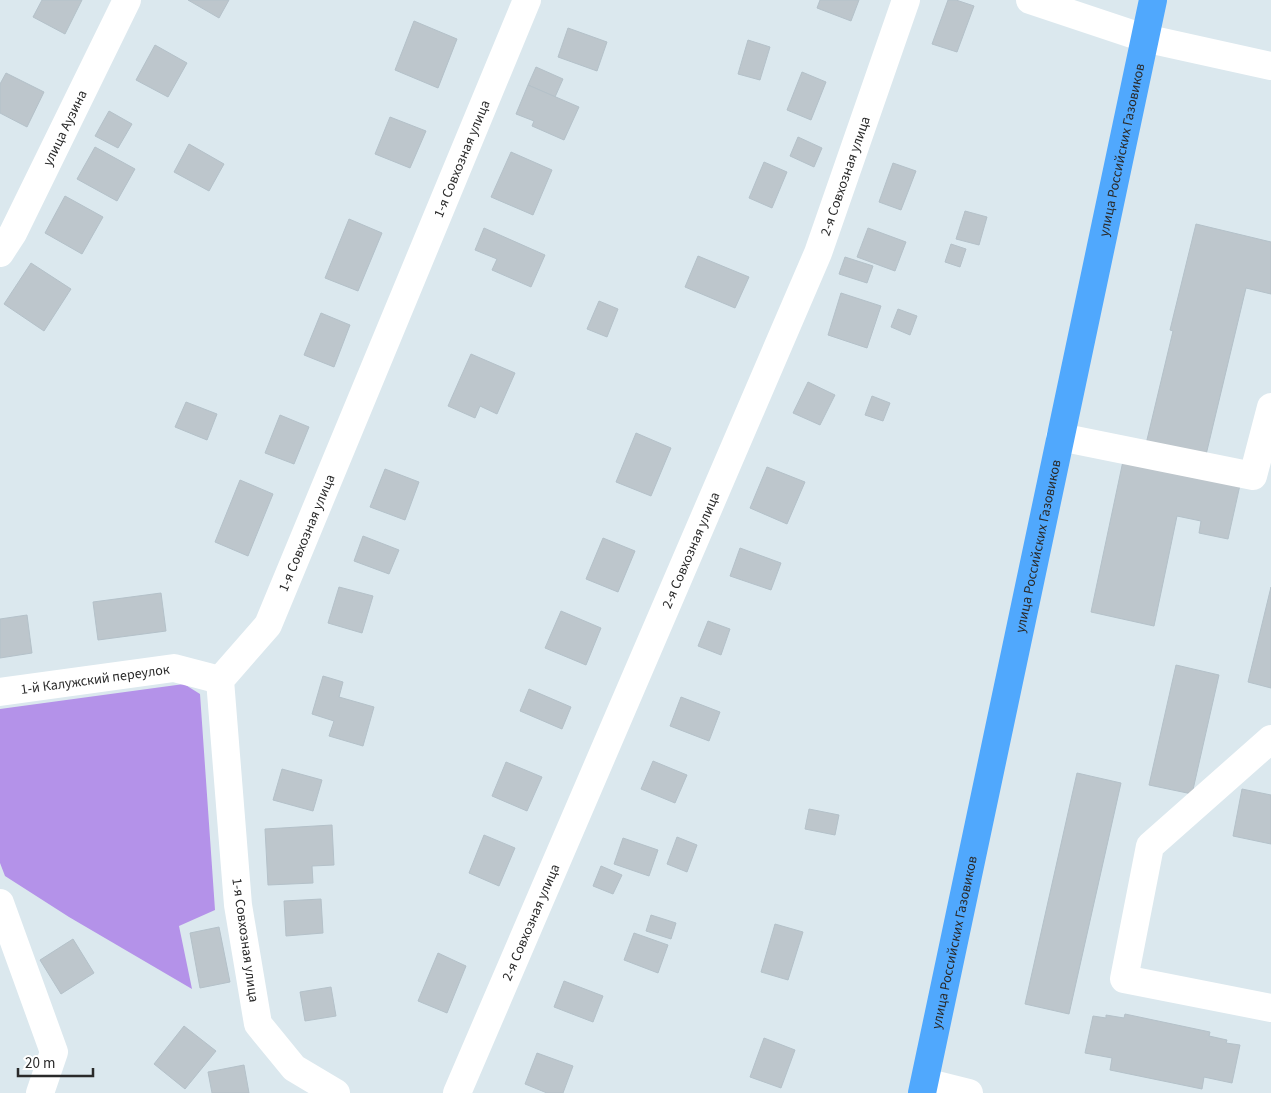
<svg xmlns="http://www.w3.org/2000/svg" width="1271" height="1093" font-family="'Source Sans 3',sans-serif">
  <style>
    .green { fill: #b492e9 }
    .building { fill: #bdc6cc; stroke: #b4c1c9 }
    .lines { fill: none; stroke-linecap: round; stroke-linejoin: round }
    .minor { stroke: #fff; stroke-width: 28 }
    .major { stroke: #50a8fd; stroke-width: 28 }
    .labels { text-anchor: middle; stroke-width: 5; stroke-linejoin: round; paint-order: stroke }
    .street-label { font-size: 14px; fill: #2a2a2a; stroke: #fff }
  </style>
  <rect width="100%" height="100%" fill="#dbe8ee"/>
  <polygon class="green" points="184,684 200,694 215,910 179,926 192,989 69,917 5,876 0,863 0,709"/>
  <g class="building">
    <polygon points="42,0 82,0 65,34 33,17"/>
    <polygon points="188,0 229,0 219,18"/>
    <polygon points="820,0 859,0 851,21 817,8"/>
    <polygon points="948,0 956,0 974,6 957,52 932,44"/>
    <polygon points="414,21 457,39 438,88 395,70"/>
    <polygon points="568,28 607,42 597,71 558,57"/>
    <polygon points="748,40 770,47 760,80 738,74"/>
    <polygon points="155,45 187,63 168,97 136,80"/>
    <polygon points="536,67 563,79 555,97 528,85"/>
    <polygon points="802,72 826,82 811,120 787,110"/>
    <polygon points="6,73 44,92 27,127 0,113 0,84"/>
    <polygon points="528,85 579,107 564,140 532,126 534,121 516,114"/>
    <polygon points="109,111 132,124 118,148 95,136"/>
    <polygon points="390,117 426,131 410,168 375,154"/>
    <polygon points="798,137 822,148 814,167 790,156"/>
    <polygon points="189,144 224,164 209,191 174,172"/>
    <polygon points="95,147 135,169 117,201 77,179"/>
    <polygon points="511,152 552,170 533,215 491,197"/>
    <polygon points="764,162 787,172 772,208 749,198"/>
    <polygon points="893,163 916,171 901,210 879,202"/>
    <polygon points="65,196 103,217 82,254 45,233"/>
    <polygon points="965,211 987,217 979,245 956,239"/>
    <polygon points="349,219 382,233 358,291 325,278"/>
    <polygon points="1196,224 1271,242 1271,294 1246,288 1205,459 1146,444 1173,331 1170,330"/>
    <polygon points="484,228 545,255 531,287 492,270 497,259 475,250"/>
    <polygon points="868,228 906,242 895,271 857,257"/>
    <polygon points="951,244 966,249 960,267 945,262"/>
    <polygon points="698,256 749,277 735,308 685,287"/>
    <polygon points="845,257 873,266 867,283 839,274"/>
    <polygon points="31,263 71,289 44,331 4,304"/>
    <polygon points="841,293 881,306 867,348 828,335"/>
    <polygon points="599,301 618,309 607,337 587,329"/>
    <polygon points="898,309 917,316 910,335 891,327"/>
    <polygon points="321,313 350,325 334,367 304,355"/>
    <polygon points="471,354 515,373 497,414 480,406 475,418 448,406"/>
    <polygon points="808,382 835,395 820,425 793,413"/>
    <polygon points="872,396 890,403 883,421 865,415"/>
    <polygon points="186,402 217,414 207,440 175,427"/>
    <polygon points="280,415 309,427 294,464 265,453"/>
    <polygon points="636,433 671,448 651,496 616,482"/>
    <polygon points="1123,461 1240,485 1228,539 1199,533 1201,521 1177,516 1154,626 1091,612"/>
    <polygon points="767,467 805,482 787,524 750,508"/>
    <polygon points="385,469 419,482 405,520 370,507"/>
    <polygon points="240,480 273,494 248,556 215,542"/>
    <polygon points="363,536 399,550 389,574 354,561"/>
    <polygon points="603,538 635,551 618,592 586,579"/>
    <polygon points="740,548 781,563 771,590 730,576"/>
    <polygon points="339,587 373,596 362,633 328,623"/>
    <polygon points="1271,587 1271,688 1248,682"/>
    <polygon points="161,593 166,631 98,640 93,602"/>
    <polygon points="561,611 601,628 586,665 545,648"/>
    <polygon points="27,615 32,653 0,658 0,619"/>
    <polygon points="708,621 730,629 721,655 698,646"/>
    <polygon points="1176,665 1219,675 1192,794 1149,785"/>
    <polygon points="323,676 343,682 339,697 374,707 363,746 329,736 334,721 312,714"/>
    <polygon points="529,689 571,707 562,729 520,711"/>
    <polygon points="681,697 720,712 709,741 670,726"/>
    <polygon points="653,761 687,775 675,803 641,789"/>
    <polygon points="506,762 542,777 527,811 492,796"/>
    <polygon points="282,769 322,780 313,811 273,800"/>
    <polygon points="1077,773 1121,783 1069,1014 1025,1004"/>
    <polygon points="1242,789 1271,795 1271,844 1233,836"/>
    <polygon points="809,809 839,815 835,835 805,829"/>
    <polygon points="332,825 334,865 312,866 313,883 268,885 265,829"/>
    <polygon points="484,835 515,848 499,886 469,873"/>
    <polygon points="677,837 697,845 687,872 667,864"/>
    <polygon points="623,838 658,850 649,876 614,864"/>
    <polygon points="601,866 622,875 613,894 593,886"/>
    <polygon points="321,899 323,933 286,936 284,901"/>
    <polygon points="651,915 676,923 671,939 646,931"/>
    <polygon points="775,924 803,932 788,980 761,972"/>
    <polygon points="219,927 230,982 200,988 190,933"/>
    <polygon points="634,933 668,945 658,973 624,960"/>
    <polygon points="73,939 94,973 61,994 40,960"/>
    <polygon points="438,953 466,966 447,1013 418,1001"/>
    <polygon points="564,981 603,996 593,1022 554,1007"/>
    <polygon points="331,987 336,1016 305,1021 300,992"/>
    <polygon points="1125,1014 1210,1032 1209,1036 1227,1040 1226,1043 1240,1045 1232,1083 1204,1077 1202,1089 1110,1070 1112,1058 1085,1053 1093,1016 1106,1018 1106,1015 1124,1018"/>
    <polygon points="184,1026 216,1051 185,1089 154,1064"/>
    <polygon points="764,1038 795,1050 781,1088 750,1077"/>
    <polygon points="537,1053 573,1066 563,1093 547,1093 525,1084"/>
    <polygon points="244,1065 249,1093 212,1093 208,1072"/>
  </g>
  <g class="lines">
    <g class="minor">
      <polyline points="1030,0 1144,38 1271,66"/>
      <path id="s1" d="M0,253L13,233L127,0"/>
      <polyline points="1060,437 1253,476 1271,407"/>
      <path id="s2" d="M0,692L174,668L220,680"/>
      <polyline points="1271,739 1150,846 1124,979 1271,1008"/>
      <polyline points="0,903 54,1052 40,1093"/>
      <polyline points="925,1082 969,1093"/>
      <path id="s3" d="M336,1093L294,1068L258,1024L238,905L220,680L268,625L527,0"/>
      <path id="s4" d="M457,1093L818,253L906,0"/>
    </g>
    <path class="major" id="s5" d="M922,1093L1153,0"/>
  </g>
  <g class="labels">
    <g class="street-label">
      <text dy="5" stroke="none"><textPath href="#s1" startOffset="141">улица Аузина</textPath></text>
      <text dy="5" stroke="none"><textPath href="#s5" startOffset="964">улица Российских Газовиков</textPath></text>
      <text dy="5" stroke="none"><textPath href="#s3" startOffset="1030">1-я Совхозная улица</textPath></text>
      <text dy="5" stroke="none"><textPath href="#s4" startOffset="996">2-я Совхозная улица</textPath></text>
      <text dy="5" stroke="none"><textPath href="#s3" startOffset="625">1-я Совхозная улица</textPath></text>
      <text dy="5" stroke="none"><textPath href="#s5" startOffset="559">улица Российских Газовиков</textPath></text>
      <text dy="5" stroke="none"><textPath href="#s4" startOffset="591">2-я Совхозная улица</textPath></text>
      <text dy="5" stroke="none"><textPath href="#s2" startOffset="96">1-й Калужский переулок</textPath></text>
      <text dy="5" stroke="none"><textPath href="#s4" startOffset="186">2-я Совхозная улица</textPath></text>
      <text transform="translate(246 940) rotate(82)" y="5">1-я Совхозная улица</text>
      <text dy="5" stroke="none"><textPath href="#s5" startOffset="154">улица Российских Газовиков</textPath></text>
    </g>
  </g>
  <path d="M18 1068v8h75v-8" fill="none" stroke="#2a2a2a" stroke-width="2.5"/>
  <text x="25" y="1068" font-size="15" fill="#2a2a2a" stroke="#ffffff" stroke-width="4" paint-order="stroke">20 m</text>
</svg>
